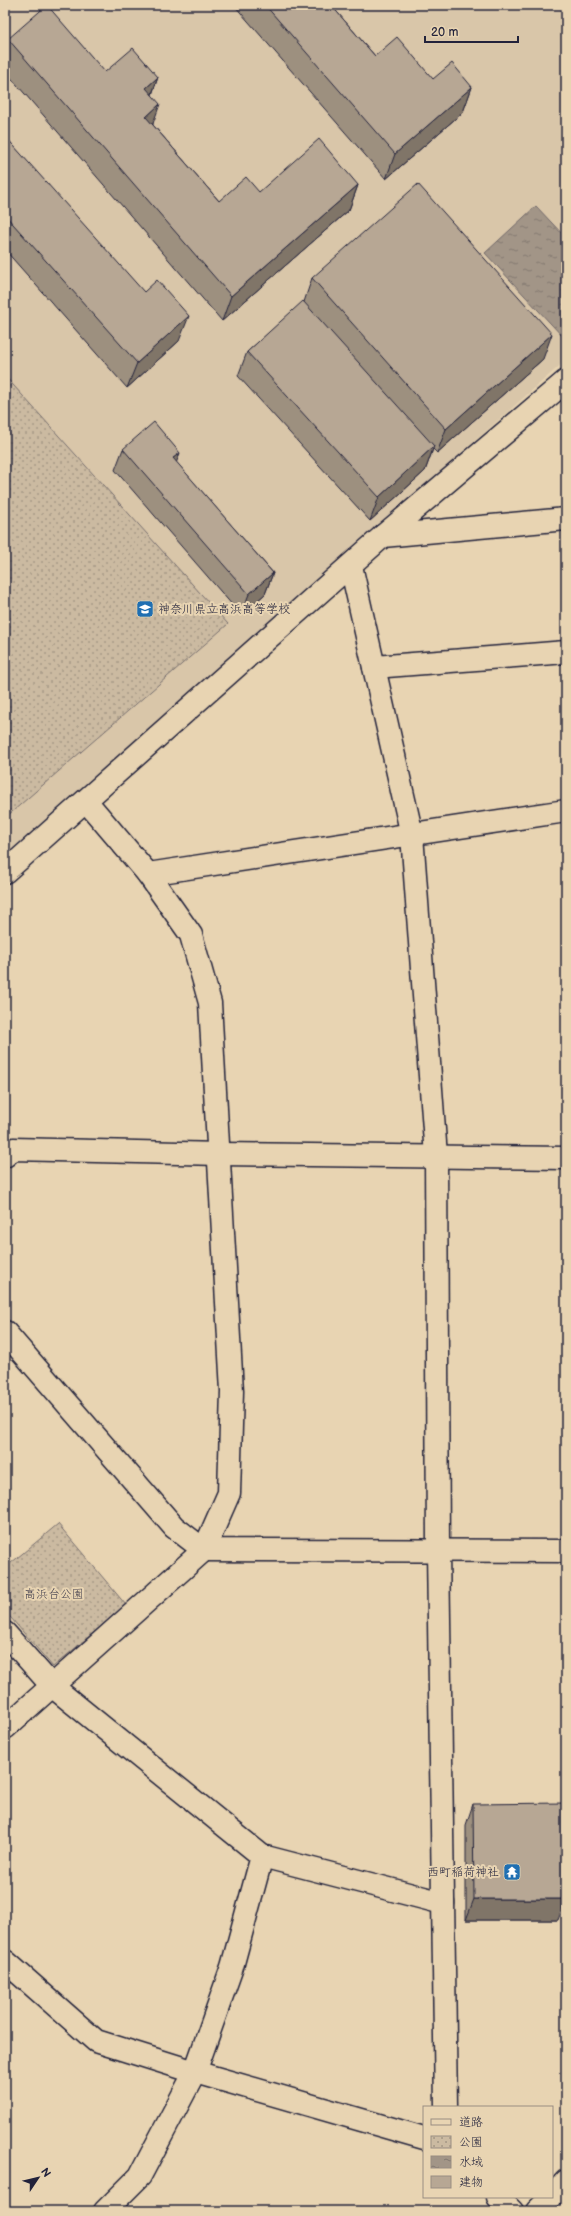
<svg xmlns="http://www.w3.org/2000/svg" width="571" height="2216" font-family="'Balsamiq Sans','Klee One',sans-serif">
  <style>
    .built { fill: #d9c6a9 }
    .park { fill: url(#park-dots); stroke: #766e6e }
    .water { fill: url(#water-ripples); stroke: #6f6769 }
    .lines { fill: none; stroke-linecap: round; stroke-linejoin: round }
    .minor-casing { stroke: #22223b; stroke-width: 25 }
    .highway-casing { stroke: #22223b; stroke-width: 25 }
    .minor { stroke: #e8d4b2; stroke-width: 22 }
    .highway { stroke: #e8d4b2; stroke-width: 22 }
    .wall { fill: #9d907f; stroke: #22223b }
    .shaded-wall { fill: #807568; stroke: #22223b }
    .building { fill: #b7a794; stroke: #22223b }
    .labels { text-anchor: middle; stroke-width: 4; stroke-linejoin: round; paint-order: stroke }
    .poi-label { font-size: 12px; fill: #22223b; stroke: #e8d4b2; text-anchor: start }
    .park-label { font-size: 12px; fill: #44404f; stroke: #e8d4b2 }
  </style>
  <defs>
    <pattern id="park-dots" width="8" height="8" patternUnits="userSpaceOnUse"><rect width="8" height="8" fill="#cbbaa1"/><path d="M2 2h.1M6 6h.1" fill="none" stroke="#a49784" stroke-width="1.8" stroke-linecap="round"/></pattern>
    <pattern id="water-ripples" width="26" height="14" patternUnits="userSpaceOnUse"><rect width="26" height="14" fill="#a29587"/><path d="M2 4q2-2 4 0t4 0M15 11q2-2 4 0t4 0" fill="none" stroke="#847970"/></pattern>
  </defs>
  <rect width="100%" height="100%" fill="#e8d4b2"/>
  <filter id="ink" filterUnits="userSpaceOnUse"><feTurbulence type="fractalNoise" baseFrequency=".025" numOctaves="2"/><feDisplacementMap in="SourceGraphic" scale="8" xChannelSelector="R" yChannelSelector="G"/><feConvolveMatrix kernelMatrix="1 2 1 2 8 2 1 2 1" color-interpolation-filters="sRGB"/></filter>
  <g filter="url(#ink)">
    <polygon class="built" points="5,5 566,5 566,360 5,859"/>
    <g class="park">
      <polygon points="5,376 228,624 5,818"/>
      <polygon points="58,1524 126,1605 53,1667 5,1611 5,1568"/>
    </g>
    <polygon class="water" points="536,206 566,238 566,336 564,338 485,253"/>
    <g class="lines">
      <defs>
        <g id="minor">
          <polyline points="383,536 566,519"/>
          <polyline points="351,566 412,835 436,1156 438,1550 446,2107"/>
          <polyline points="374,667 566,652"/>
          <polyline points="5,872 383,536 566,381"/>
          <polyline points="148,874 566,811"/>
          <polyline points="5,1156 13,1149 220,1154 566,1158"/>
          <polyline points="5,1332 174,1527 204,1550 566,1551"/>
          <polyline points="5,1633 52,1686 262,1856 443,1903"/>
          <polyline points="5,1728 204,1550 229,1493 232,1391 210,1003 191,935 148,874 86,801"/>
          <polyline points="5,1961 96,2041 195,2072 424,2138"/>
          <polyline points="498,2197 512,2211"/>
          <polyline points="105,2211 140,2176 195,2072 232,1967 262,1856"/>
        </g>
        <g id="highway">
          <polyline points="552,2196 566,2181"/>
          <polyline points="537,2211 551,2197"/>
        </g>
      </defs>
      <use href="#minor" class="minor-casing"/>
      <use href="#highway" class="highway-casing"/>
      <use href="#minor" class="minor"/>
      <use href="#highway" class="highway"/>
    </g>
    <g class="wall">
      <polygon points="234,5 331,5 375,56 433,79 472,87 463,112 386,179"/>
      <polygon points="8,39 105,72 158,77 152,95 153,125 219,201 259,192 358,185 349,210 222,321 5,71 5,46"/>
      <polygon points="5,136 179,341 127,388 5,250"/>
      <polygon points="312,278 543,359 437,453 433,449 425,471 370,521 238,376 247,352 304,302"/>
      <polygon points="123,449 176,462 273,573 265,594 241,615 115,470"/>
      <polygon points="473,1804 558,1920 466,1920 466,1825"/>
    </g>
    <g class="shaded-wall">
      <polygon points="158,77 149,102 146,88"/>
      <polygon points="472,87 463,112 386,179 395,154"/>
      <polygon points="160,104 151,129 146,117"/>
      <polygon points="358,185 349,210 222,321 231,296"/>
      <polygon points="189,316 179,341 127,388 137,363"/>
      <polygon points="552,334 543,359 437,453 446,429"/>
      <polygon points="434,446 425,471 370,521 379,497"/>
      <polygon points="180,453 172,474 173,458"/>
      <polygon points="273,573 265,594 241,615 249,594"/>
      <polygon points="474,1899 566,1899 558,1920 466,1920"/>
    </g>
    <g class="building">
      <polygon points="47,5 105,72 133,48 158,77 146,88 160,104 146,117 219,201 246,177 259,192 319,139 358,185 231,296 8,39"/>
      <polygon points="265,5 331,5 375,56 397,37 433,79 452,63 472,87 395,154"/>
      <polygon points="5,136 144,292 157,280 189,316 137,363 5,215"/>
      <polygon points="418,184 552,334 446,429 312,278"/>
      <polygon points="303,301 434,446 379,497 247,352"/>
      <polygon points="154,422 180,453 173,458 273,573 249,594 123,449"/>
      <polygon points="565,1803 566,1899 474,1899 473,1804"/>
    </g>
  </g>
  <defs>
    <symbol id="school-square" viewBox="-11 -11 22 22"><rect x="-9" y="-9" width="18" height="18" rx="4" fill="#1f6fb2" stroke="#e8d4b2"/><path d="M0-5L7-2L0 1L-7-2ZM-4 1L0 2.5L4 1V4Q0 6-4 4Z" fill="#fff"/></symbol>
    <symbol id="temple-square" viewBox="-11 -11 22 22"><rect x="-9" y="-9" width="18" height="18" rx="4" fill="#1f6fb2" stroke="#e8d4b2"/><path d="M0-6L5-2H3V0L6.5 2.5H4V6H1.5V3h-3V6H-4V2.5H-6.5L-3 0V-2H-5Z" fill="#fff"/></symbol>
  </defs>
  <g fill-rule="evenodd">
    <use href="#school-square" x="135" y="599" width="20" height="20"/>
    <use href="#temple-square" x="502" y="1862" width="20" height="20"/>
  </g>
  <g class="labels">
    <g class="poi-label">
      <text x="158" y="613">神奈川県立高浜高等学校</text>
      <text x="499" y="1876" text-anchor="end">西町稲荷神社</text>
    </g>
    <g class="park-label">
      <text x="54" y="1598">高浜台公園</text>
    </g>
  </g>
  <rect width="571" height="2216" fill="none" stroke="#e8d4b2" stroke-width="20"/>
  <rect x="10" y="10" width="551" height="2196" fill="none" stroke="#22223b" stroke-width="1.5" filter="url(#ink)"/>
  <rect x="423" y="2106" width="130" height="92" fill="#e8d4b2" stroke="#998d82"/>
  <rect x="431" y="2119" width="20" height="6" fill="#e8d4b2" stroke="#998d82"/>
  <text x="459" y="2126" font-size="12" fill="#22223b">道路</text>
  <rect x="431" y="2136" width="20" height="12" fill="url(#park-dots)" stroke="#998d82"/>
  <text x="459" y="2146" font-size="12" fill="#22223b">公園</text>
  <rect x="431" y="2156" width="20" height="12" fill="url(#water-ripples)" stroke="#998d82"/>
  <text x="459" y="2166" font-size="12" fill="#22223b">水域</text>
  <rect x="431" y="2176" width="20" height="12" fill="#b7a794" stroke="#998d82"/>
  <text x="459" y="2186" font-size="12" fill="#22223b">建物</text>
  <g transform="translate(38 2178) rotate(55)" stroke="#e8d4b2" stroke-width="3" paint-order="stroke">
  <path d="M0-3L7 15L0 10L-7 15Z" fill="#22223b"/>
  <text y="-6" font-size="11" font-weight="bold" text-anchor="middle" fill="#22223b">N</text>
  </g>
  <path d="M425 36v6h93v-6" fill="none" stroke="#22223b" stroke-width="2"/>
  <text x="431" y="36" font-size="12" fill="#22223b" stroke="#e8d4b2" stroke-width="3" paint-order="stroke">20 m</text>
</svg>
